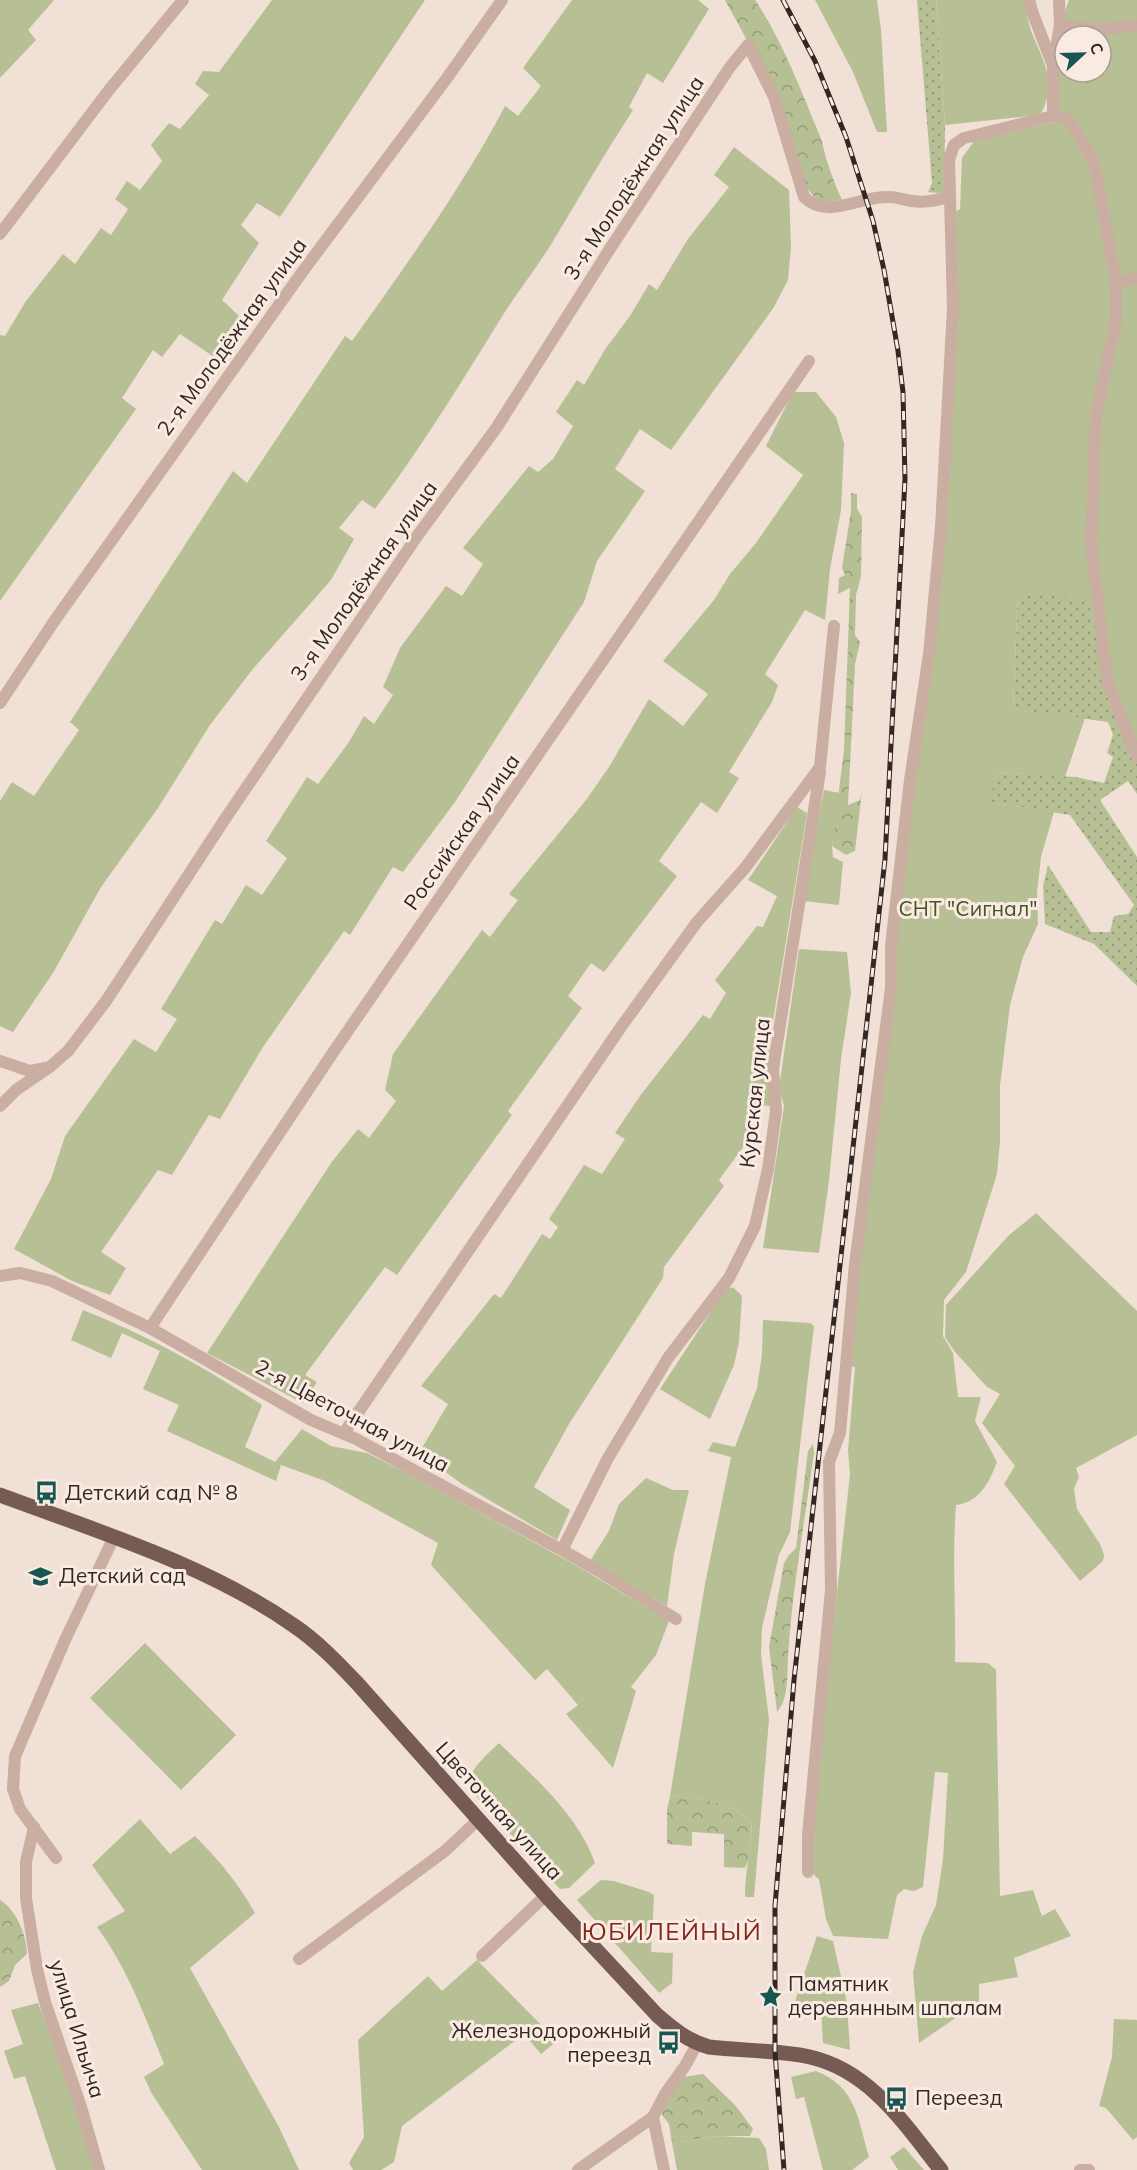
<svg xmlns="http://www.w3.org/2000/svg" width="1137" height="2170" font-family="Mulish,sans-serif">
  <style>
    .grass { fill: url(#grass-dots) }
    .forest { fill: url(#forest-crowns) }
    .green { fill: #b7c095; fill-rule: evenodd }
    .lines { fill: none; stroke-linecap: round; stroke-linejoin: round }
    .minor { stroke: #c9aea1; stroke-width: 12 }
    .major { stroke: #765b54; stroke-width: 15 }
    .rail-casing { stroke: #332724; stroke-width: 5 }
    .rail { stroke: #f9ebe1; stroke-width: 3; stroke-dasharray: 9; stroke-linecap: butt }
    .labels { text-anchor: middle; stroke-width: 6; stroke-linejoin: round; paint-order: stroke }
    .street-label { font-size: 21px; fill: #332724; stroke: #f9ebe1 }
    .park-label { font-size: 21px; fill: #485227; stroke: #f9ebe1 }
    .poi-label { font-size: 21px; fill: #332724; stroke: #f9ebe1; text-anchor: start }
    .quarter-label { font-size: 24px; letter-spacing: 1.5px; fill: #84261b; stroke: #f9ebe1 }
  </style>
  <defs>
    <pattern id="grass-dots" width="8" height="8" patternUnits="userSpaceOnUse" patternTransform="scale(1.5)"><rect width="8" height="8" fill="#b7c095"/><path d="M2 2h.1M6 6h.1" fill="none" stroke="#959c79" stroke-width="1.8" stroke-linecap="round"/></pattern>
    <pattern id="forest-crowns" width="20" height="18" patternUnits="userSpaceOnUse" patternTransform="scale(1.5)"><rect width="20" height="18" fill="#b7c095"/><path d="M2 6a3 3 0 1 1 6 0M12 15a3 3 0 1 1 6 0" fill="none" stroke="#959c79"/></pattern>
  </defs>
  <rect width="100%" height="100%" fill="#f1e0d5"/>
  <g class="grass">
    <polygon points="917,0 936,0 945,125 944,194 928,192 932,183"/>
    <polygon points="1018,591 1102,601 1137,758 1137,794 1128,781 1100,800 1137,857 1137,986 1094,944 1045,924 1043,886 1048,865 1091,932 1110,932 1114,916 1128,914 1134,905 1070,815 989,802 996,772 1075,777 1104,783 1113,757 1107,753 1113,735 1108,722 1013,709"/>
  </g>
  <g class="forest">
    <path d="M725,0H755C783,42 800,88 819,134C823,142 824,152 827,161C831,174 836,187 842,200C824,202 819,205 808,189L760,64Z"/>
    <polygon points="851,493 857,494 857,509 862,517 861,576 856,595 855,635 860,642 855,664 848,805 860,800 862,791 855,851 846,855 832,846 844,750 850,588 838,594 839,578 845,575 842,568 851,511"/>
    <path d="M813,1444L814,1452C805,1521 792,1589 788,1658C787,1675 789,1699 777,1712L769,1647L784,1563L789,1555L796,1548L808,1451Z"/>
    <path d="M670,1796C702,1799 728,1799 752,1823L749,1858L745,1868L724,1867V1834L692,1832V1846L667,1844V1810Z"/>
    <path d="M0,1900C16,1909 27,1936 27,1954L15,1965L9,1981L0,1987Z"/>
    <polygon points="703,2074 735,2105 753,2129 750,2136 718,2136 672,2143 669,2124 662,2115 663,2105 683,2077"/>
  </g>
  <g class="green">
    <polygon points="0,0 54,0 28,30 36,40 0,78"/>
    <polygon points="272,0 425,0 280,217 257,203 241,225 259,243 222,300 239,316 214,357 180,334 162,357 153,350 122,398 136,409 0,601 0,335 5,336 26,301 63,254 75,264 101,228 111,235 128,209 115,199 127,181 140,190 162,161 151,145 169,123 180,129 209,95 195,84 203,71 219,72"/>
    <path d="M572,0H698L709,9L663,83L647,73L629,107L633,110C605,153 579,198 552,243C537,267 519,290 503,315C462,381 422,447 375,509L362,500L339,528L354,539L331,580L252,670L210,725L158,808L101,887L53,973L13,1032L0,1026V801L12,782L34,796L79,730L70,722L233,471L247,483L345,336L352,341C406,265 462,188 505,106L518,116L541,86L523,68Z"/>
    <polygon points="815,0 877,0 881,30 887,132 877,132 853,72"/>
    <path d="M936,0H1024C1026,8 1027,16 1029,24C1039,57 1061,79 1040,115L945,125Z"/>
    <path d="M1069,0H1137V758L1114,693L1102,602L1018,592L1013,709L1085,718L1065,777L996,772L990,802L1054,812L1041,857L1037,893L1038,924L1023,957L1010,1005L1000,1086V1141L997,1174L966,1272L944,1300L943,1336L953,1353L958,1397H981L975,1421L997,1462C990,1481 979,1503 956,1505C952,1557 956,1609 955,1662L988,1663L996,1670L1000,1896L1033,1890L1042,1916L1055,1909L1071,1936L1014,1958L1018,1977L979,1984V2002L919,2043L913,1972L922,1936L936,1905L943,1859L948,1773L935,1772L923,1887L914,1891L904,1889L897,1895L888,1939L833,1936L826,1919L819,1879L815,1876L811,1868L813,1811L850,1474L848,1450L855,1367L849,1366L893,949L926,700L954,213L960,209L962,158L974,141L1059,121C1056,80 1054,39 1069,0ZM1065,36H1101V72H1065Z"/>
    <polygon points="734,147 789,190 791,246 788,280 774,307 671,450 640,429 615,469 645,491 597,561 584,602 455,802 403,872 393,867 350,935 344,931 263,1047 220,1119 209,1115 172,1175 158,1170 101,1252 126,1268 110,1295 72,1281 14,1249 51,1179 65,1136 134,1039 156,1052 177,1019 161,1009 215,920 222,924 246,885 262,895 287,858 266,841 307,777 318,784 349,742 364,716 374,724 393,695 383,687 400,648 446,586 462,596 483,564 463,548 529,466 538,472 553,459 573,426 556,412 577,380 584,385 606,348 630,316 649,284 657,290 688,239 729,187 714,175"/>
    <polygon points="793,392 816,392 836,417 844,443 841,510 830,569 825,620 805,610 765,674 778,685 772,702 729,772 739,778 717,813 701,802 659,861 677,876 604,972 591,963 568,996 582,1008 508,1111 512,1115 397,1275 385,1267 305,1375 317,1382 303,1403 207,1353 331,1163 358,1129 369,1138 396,1101 385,1090 393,1054 482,930 490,937 518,900 509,894 586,800 609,767 649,699 683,726 708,694 663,661 714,600 730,574 756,543 803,475 766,446"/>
    <polygon points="824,790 840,793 832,846 833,857 843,862 839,905 803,901"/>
    <polygon points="797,807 807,813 771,1033 768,1068 771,1106 757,1105 749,1139 719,1180 724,1186 664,1267 663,1278 569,1424 534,1487 570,1510 557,1540 462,1484 419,1453 448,1404 421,1386 494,1294 501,1298 542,1234 550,1239 558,1227 549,1219 584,1165 602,1174 625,1139 615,1133 640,1096 703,1015 710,1019 726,993 715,980 757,926 763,927 777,896 748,880"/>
    <polygon points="799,949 847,952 851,993 841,1059 829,1180 819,1253 763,1248 784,1106 779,1088"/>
    <polygon points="1036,1213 1137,1311 1137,1435 1076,1468 1079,1477 1074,1489 1077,1509 1100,1544 1104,1555 1103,1561 1080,1581 1004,1484 1015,1466 982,1423 1000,1394 987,1387 955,1352 945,1337 946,1305 1008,1236"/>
    <polygon points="727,1287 734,1288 742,1296 739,1342 734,1365 710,1419 660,1389"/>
    <path d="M83,1310C147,1335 206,1368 262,1405L245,1447L275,1462L302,1429L331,1446L367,1453L413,1476L579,1567L669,1621L656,1655L631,1687L636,1691L613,1768L566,1714L578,1705L547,1669L535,1680L431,1565L438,1543L325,1481L281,1465L276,1481L167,1431L179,1405L143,1389L160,1351L122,1333L111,1358L71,1340Z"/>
    <path d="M763,1320L810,1323L814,1326L790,1532L779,1555L762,1628L761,1654L769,1720L754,1897H745C745,1871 751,1849 752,1823C728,1799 702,1799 670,1796L705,1584L731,1457L708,1451L713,1442L735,1447L757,1388L762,1354Z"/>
    <polygon points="646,1478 673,1490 689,1490 674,1554 667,1606 590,1561 609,1531 619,1504"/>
    <polygon points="145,1643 236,1735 181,1790 90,1698"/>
    <path d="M499,1743C535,1778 578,1815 595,1863L569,1888L560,1889L469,1788C467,1770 487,1755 499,1743Z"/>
    <path d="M140,1819L170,1854L195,1836C218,1859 239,1884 255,1913L190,1968L279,2127L299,2170H202L152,2094L144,2077L164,2064C145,2017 128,1969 97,1927L125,1911L92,1865Z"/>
    <polygon points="601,1880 614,1881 649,1892 654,1895 651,1952 673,1953 672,1983 659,1993 577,1900"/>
    <polygon points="817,1936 833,1941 847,2003 850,2050 823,2043 821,2006 793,2007"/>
    <polygon points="477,1960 557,2041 541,2054 524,2034 402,2126 394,2162 381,2170 353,2170 349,2163 364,2137 358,2040 428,1976 442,1991"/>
    <polygon points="38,2003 80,2106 97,2170 56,2170 25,2076 14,2079 4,2051 23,2044 11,2010"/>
    <polygon points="1114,2019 1137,2020 1137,2137 1133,2140 1106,2108 1099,2106 1112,2057"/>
    <path d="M816,2071C857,2087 858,2120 869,2157L852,2170H823L804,2097L796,2099L791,2077Z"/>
    <polygon points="718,2136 759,2138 766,2149 769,2170 677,2170 672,2143"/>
    <polygon points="904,2147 924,2170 898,2170 890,2157"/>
  </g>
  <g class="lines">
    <g class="minor">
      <polyline points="1029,0 1033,14 1052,63"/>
      <polyline points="1060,25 1097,30 1137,25"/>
      <polyline points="1053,116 1053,64 1060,25 1059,0"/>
      <polyline points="0,234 109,90 183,0"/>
      <polyline points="1116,282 1137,279"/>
      <polyline points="0,703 55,620 303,271 447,78 502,0"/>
      <polyline points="0,1061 30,1071 44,1068"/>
      <path d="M0,1106L16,1090L51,1066L68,1051L106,1001L225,819L418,535L497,427L613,244L730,67L748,45L774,97L804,197C828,221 861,195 889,197C897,197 905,200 912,201C925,203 937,200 950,197L949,160L954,145L964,138L1053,116L1065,117L1078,134L1094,162L1116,282V322L1096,414L1091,544L1107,680L1137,757"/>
      <polyline points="0,1276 20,1273 52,1281 150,1328 311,1420 356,1439 562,1550 597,1570 676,1619"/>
      <polyline points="150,1328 332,1054 809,361"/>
      <polyline points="344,1433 621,1027 697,922 745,868 820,767 834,626"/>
      <polyline points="562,1550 608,1458 668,1358 729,1278 755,1226 768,1169 776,1111 773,1069 820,772"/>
      <polyline points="34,1827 26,1862 26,1898 37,1969 45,2002 81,2107 99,2170"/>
      <polyline points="56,1858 20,1809 13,1789 15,1756 65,1640 114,1537"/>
      <polyline points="808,1872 808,1835 831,1590 829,1462 840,1433 855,1264 891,988 891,946 910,780 929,654 941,527 953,308 950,197"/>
      <polyline points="482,1956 546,1895"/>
      <polyline points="299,1959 445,1851 479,1819"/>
      <polyline points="578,2170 653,2117"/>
      <polyline points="664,2170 653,2117 665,2094 685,2066 697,2044"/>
      <polyline points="1080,2170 1089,2170"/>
    </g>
    <path class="major" d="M0,1495C99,1532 205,1564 293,1625C317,1641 337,1662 357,1683L550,1900L657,2015C673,2029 688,2041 709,2047C743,2051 777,2050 810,2057C871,2071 905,2125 941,2170"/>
    <defs>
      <polyline id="rail" points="783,0 815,61 846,137 873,221 884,270 898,351 903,392 905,479 885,859 794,1680 775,1906 775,2052 784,2170"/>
    </defs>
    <use href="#rail" class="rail-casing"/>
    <use href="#rail" class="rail"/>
  </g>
  <defs>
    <symbol id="bus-bare" viewBox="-9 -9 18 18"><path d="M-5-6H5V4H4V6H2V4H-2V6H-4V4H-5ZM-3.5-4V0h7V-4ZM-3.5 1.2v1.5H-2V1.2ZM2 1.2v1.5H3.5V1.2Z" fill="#195551" stroke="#f9ebe1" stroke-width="2.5" paint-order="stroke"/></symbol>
    <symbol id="school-bare" viewBox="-9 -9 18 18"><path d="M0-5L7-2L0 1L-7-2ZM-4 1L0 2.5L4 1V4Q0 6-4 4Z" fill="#195551" stroke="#f9ebe1" stroke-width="2.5" paint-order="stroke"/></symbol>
    <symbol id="sight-bare" viewBox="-9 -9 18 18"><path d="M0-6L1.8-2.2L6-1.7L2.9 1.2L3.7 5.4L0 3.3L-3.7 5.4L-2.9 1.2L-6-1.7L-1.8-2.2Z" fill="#195551" stroke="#f9ebe1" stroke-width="2.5" paint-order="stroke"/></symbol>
  </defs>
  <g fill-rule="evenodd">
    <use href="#bus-bare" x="30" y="1476" width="33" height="33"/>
    <use href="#school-bare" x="24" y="1560" width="33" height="33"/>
    <use href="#sight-bare" x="754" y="1980" width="33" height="33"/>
    <use href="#bus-bare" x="652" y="2026" width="33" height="33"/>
    <use href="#bus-bare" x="880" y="2082" width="33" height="33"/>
  </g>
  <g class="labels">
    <g class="street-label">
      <text transform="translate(634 178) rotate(-57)" y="7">3-я Молодёжная улица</text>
      <text transform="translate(232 337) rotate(-54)" y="7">2-я Молодёжная улица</text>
      <text transform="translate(364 581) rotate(-55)" y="7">3-я Молодёжная улица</text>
      <text transform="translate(462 832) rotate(-55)" y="7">Российская улица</text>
      <text transform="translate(755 1093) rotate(-84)" y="7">Курская улица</text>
      <text transform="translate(352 1416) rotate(28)" y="7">2-я Цветочная улица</text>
      <text transform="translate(499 1811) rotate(48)" y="7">Цветочная улица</text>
      <text transform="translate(77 2029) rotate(73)" y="7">улица Ильича</text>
    </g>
    <g class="park-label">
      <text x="968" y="916">СНТ "Сигнал"</text>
    </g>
    <g class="poi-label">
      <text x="65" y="1500">Детский сад № 8</text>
      <text x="59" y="1583">Детский сад</text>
      <text x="788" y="1991">Памятник<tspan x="788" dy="24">деревянным шпалам</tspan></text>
      <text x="651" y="2038" text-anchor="end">Железнодорожный<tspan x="651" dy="24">переезд</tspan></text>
      <text x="915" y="2105">Переезд</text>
    </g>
    <g class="quarter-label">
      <text x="672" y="1940">ЮБИЛЕЙНЫЙ</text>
    </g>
  </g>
  <g transform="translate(1083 54) rotate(68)"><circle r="28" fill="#f9ebe1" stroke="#aa9d95" stroke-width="1.5"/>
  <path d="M0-4.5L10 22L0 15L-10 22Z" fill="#195551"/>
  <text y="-9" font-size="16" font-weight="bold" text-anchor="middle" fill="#332724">С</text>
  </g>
</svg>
